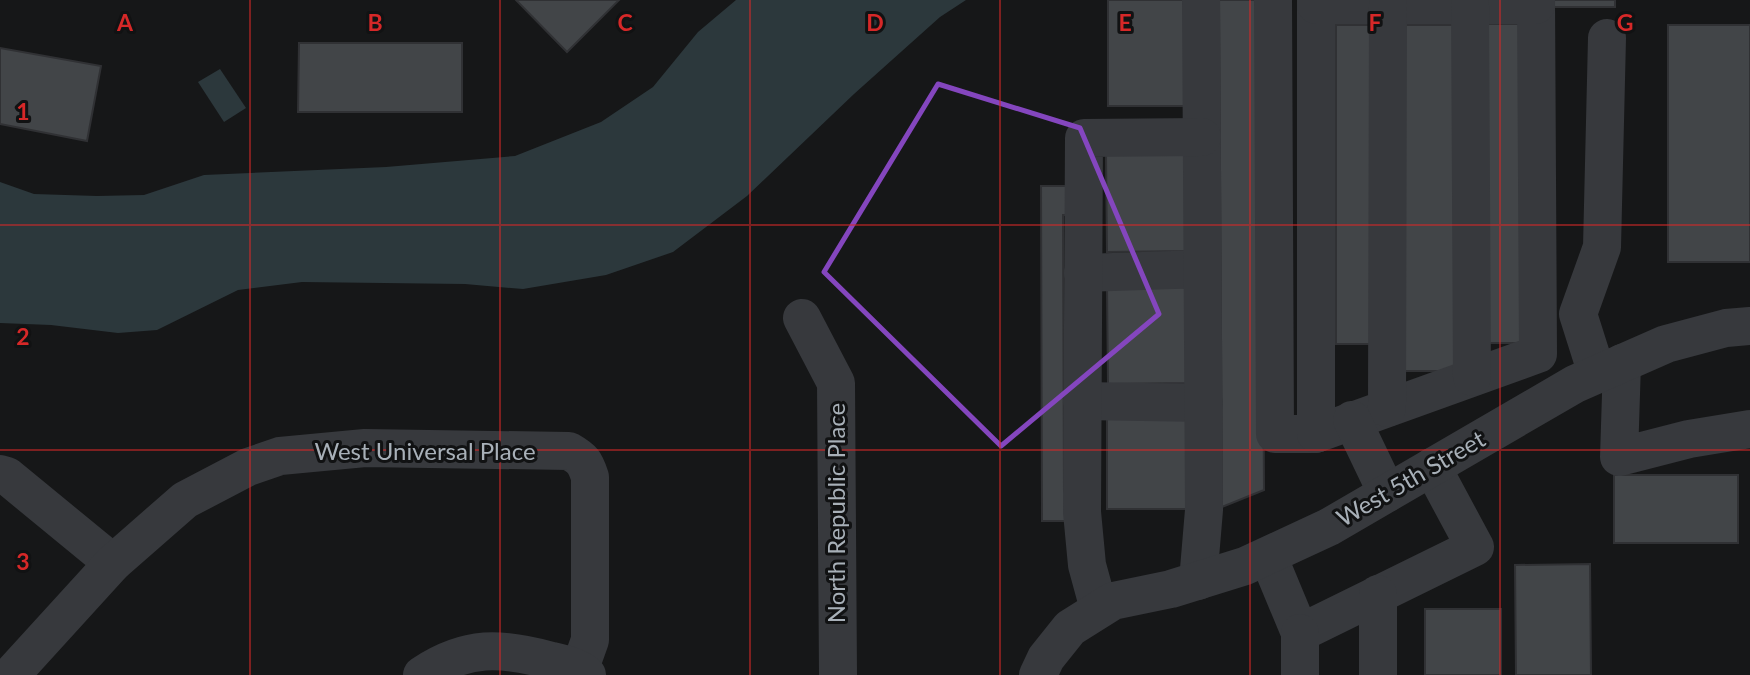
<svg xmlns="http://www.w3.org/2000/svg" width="1750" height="675" font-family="Lato,sans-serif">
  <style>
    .water { fill: #2c383c }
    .building { fill: #424548; stroke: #303134; stroke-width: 2 }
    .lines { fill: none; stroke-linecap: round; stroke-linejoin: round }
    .minor { stroke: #37393d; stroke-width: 38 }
    .marked { fill: none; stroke: #8446be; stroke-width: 5; stroke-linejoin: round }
    .grid { fill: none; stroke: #d62828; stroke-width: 2; stroke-opacity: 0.55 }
    .labels { text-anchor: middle; stroke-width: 6; stroke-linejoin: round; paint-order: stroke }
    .street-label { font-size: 24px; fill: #a8b0b8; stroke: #111213 }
    .grid-label { font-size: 23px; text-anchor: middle; font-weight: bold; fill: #d62828; stroke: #111213; stroke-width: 6; stroke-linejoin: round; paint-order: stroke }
  </style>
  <rect width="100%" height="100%" fill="#161718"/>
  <g class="water">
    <polygon points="736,0 966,0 940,17 854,94 747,196 673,252 606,275 523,289 465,284 302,282 238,290 157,330 118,333 51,325 0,323 0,182 34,194 97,196 144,195 204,175 386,167 515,156 601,122 653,87 698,32"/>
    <polygon points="220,69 246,108 224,122 198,82"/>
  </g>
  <g class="building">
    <polygon points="516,0 619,0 567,52"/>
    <rect x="1108" y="0" width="76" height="106"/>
    <polygon points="1219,0 1261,0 1264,490 1222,507"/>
    <rect x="1554" y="0" width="61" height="7"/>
    <rect x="1487" y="24" width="42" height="319"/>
    <rect x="1336" y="25" width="42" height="319"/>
    <polygon points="1403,25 1460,25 1459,371 1403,371"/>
    <rect x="1668" y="25" width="82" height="237"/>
    <polygon points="299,43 462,43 462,112 298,112"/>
    <polygon points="0,48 101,66 87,141 0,124"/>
    <polygon points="1106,155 1186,155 1186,251 1107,252"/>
    <polygon points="1041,186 1073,186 1073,215 1063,215 1064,491 1074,521 1042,521"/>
    <polygon points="1187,287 1187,383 1108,384 1107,288"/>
    <rect x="1107" y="416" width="82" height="93"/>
    <rect x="1614" y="475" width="124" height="68"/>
    <polygon points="1590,564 1591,675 1516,675 1515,565"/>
    <rect x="1425" y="609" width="76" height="66"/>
  </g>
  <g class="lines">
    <g class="minor">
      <polyline points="1273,0 1275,434 1316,434"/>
      <polyline points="1316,0 1316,434 1538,354 1536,0"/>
      <polyline points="1316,5 1536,5"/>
      <polyline points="1470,5 1472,377"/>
      <polyline points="1083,273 1203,269"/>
      <polyline points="802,318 836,383 838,675"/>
      <polyline points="1622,363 1619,457 1689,439 1750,429"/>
      <polyline points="1597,374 1578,314 1602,247 1607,38"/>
      <polyline points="1082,401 1204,403"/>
      <polyline points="1387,408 1388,5"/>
      <polyline points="1352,420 1387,493"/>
      <polyline points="0,474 7,476 113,563"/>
      <polyline points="1268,556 1300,633 1475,547 1432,467"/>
      <polyline points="1198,581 1204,510 1201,0"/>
      <polyline points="1378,594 1378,675"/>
      <polyline points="1099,609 1087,565 1082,512 1084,138 1202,137"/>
      <path d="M11,675L113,563L185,500L248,467L280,456L365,448L569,451C583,459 585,462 590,477V640L580,668"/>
      <path d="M422,675C467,645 501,647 552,661C565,664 577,666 587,675"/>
      <polyline points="1038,675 1046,658 1070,628 1113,601 1171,589 1245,566 1329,527 1575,384 1666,344 1726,328 1750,326"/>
      <polyline points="1300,675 1300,633"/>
    </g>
  </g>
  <path class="marked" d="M938,84L1080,128L1159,314L1001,446L824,272Z"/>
  <path class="grid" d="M250,0V675M500,0V675M750,0V675M1000,0V675M1250,0V675M1500,0V675M0,225H1750M0,450H1750"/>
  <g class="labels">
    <g class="street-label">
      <text x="425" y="460">West Universal Place</text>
      <text transform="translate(1411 479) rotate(-30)" y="8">West 5th Street</text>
      <text transform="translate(837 513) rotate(-90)" y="8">North Republic Place</text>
    </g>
  </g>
  <g class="grid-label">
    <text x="125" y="31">A</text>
    <text x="375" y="31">B</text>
    <text x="625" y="31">C</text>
    <text x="875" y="31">D</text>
    <text x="1125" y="31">E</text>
    <text x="1375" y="31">F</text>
    <text x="1625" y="31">G</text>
    <text x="23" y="120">1</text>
    <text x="23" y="345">2</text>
    <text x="23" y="570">3</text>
  </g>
</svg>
